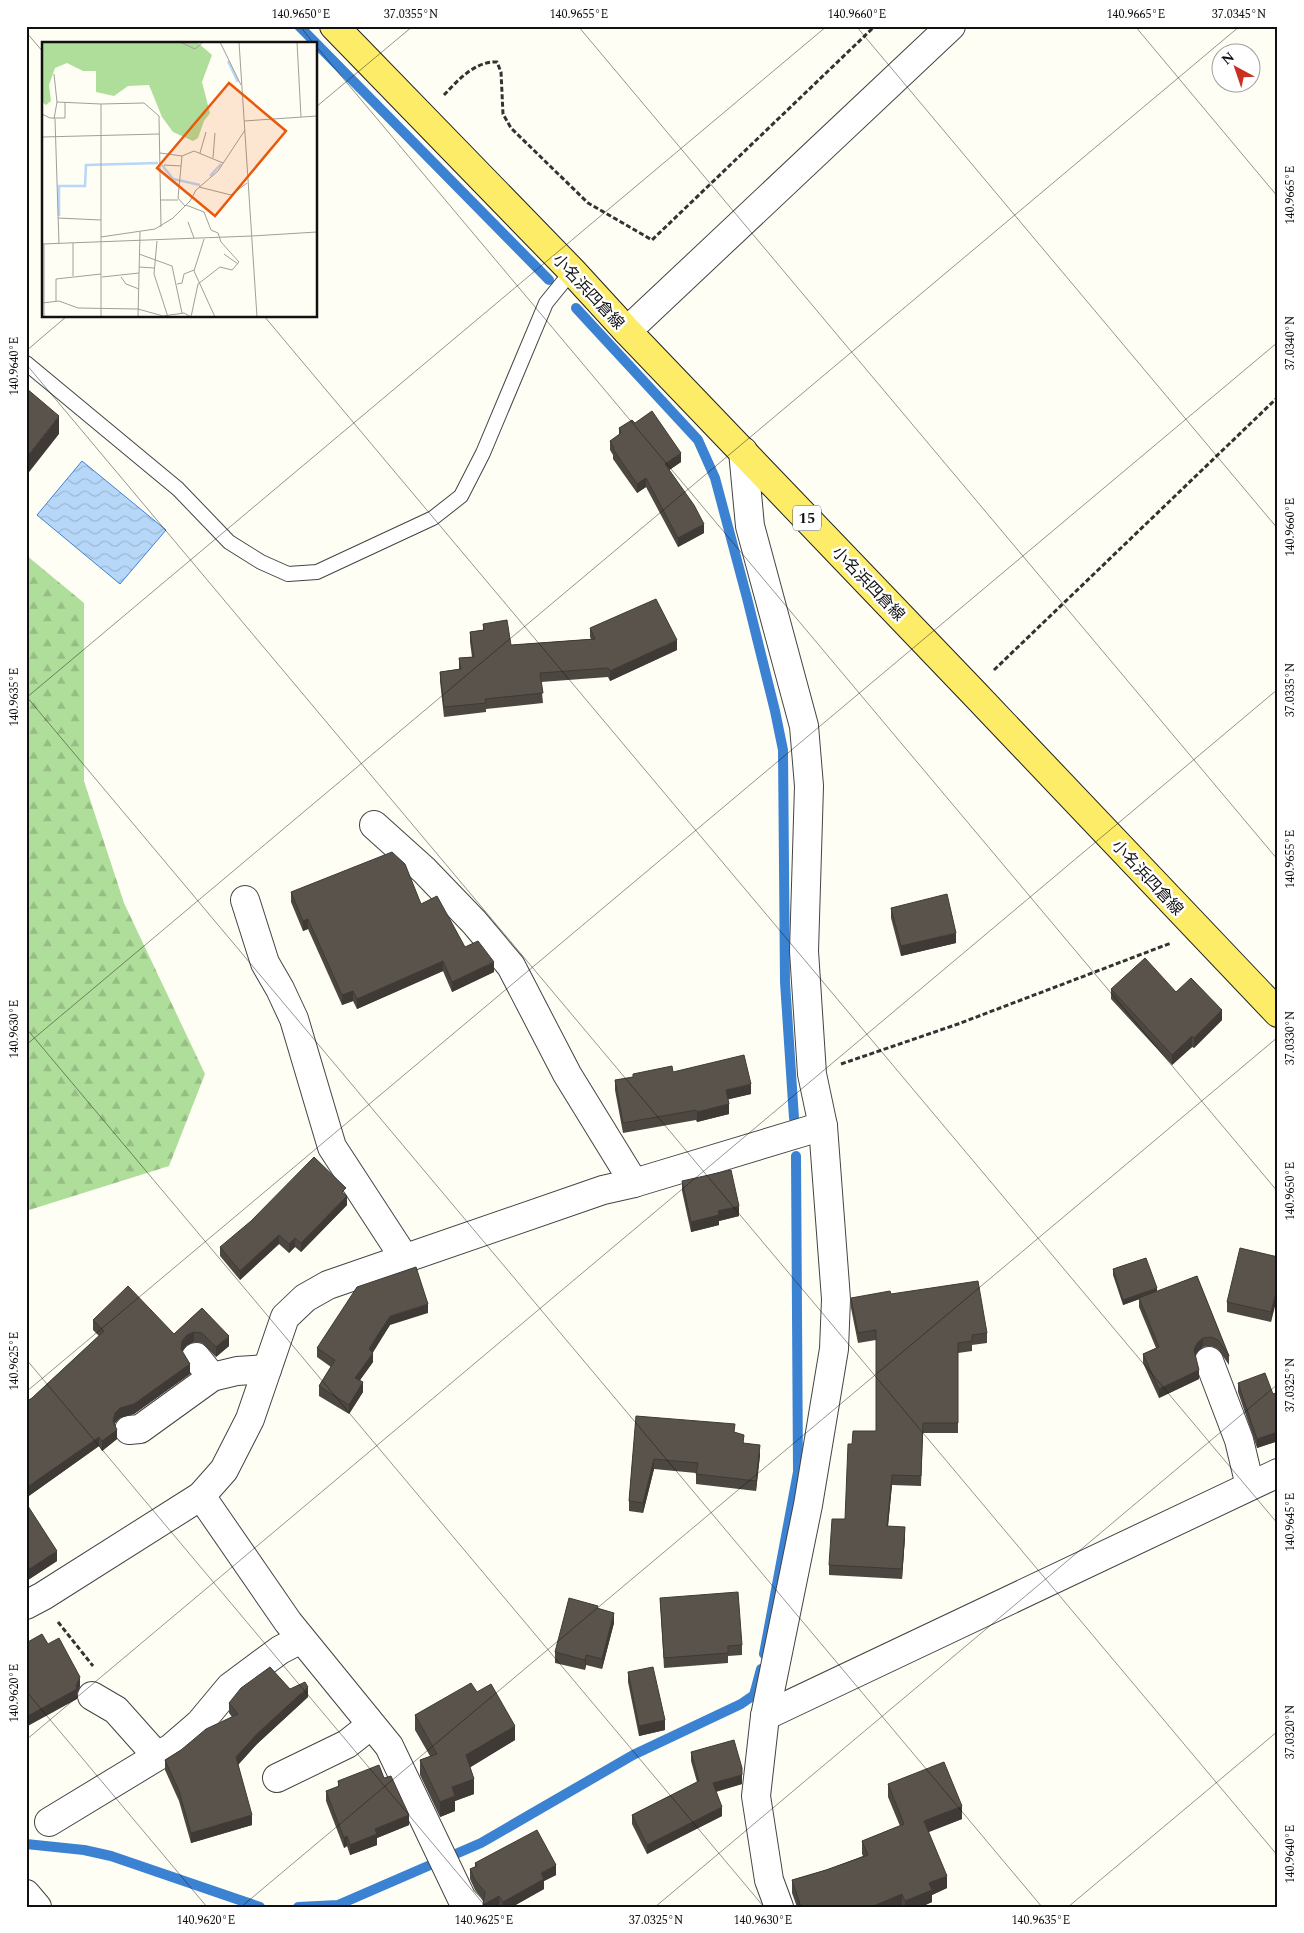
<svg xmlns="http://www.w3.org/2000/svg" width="1304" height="1933" font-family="Spectral,'Noto Sans JP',serif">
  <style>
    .forest { fill: url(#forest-firs) }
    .water { fill: url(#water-waves); stroke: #3b82d3 }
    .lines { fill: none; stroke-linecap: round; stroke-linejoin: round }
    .stream { stroke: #3b82d3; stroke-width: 10 }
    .lane-casing { stroke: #444; stroke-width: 16 }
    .street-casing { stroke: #444; stroke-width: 30 }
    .primary-casing { stroke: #222; stroke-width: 30 }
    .path { stroke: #333; stroke-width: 3; stroke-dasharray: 5 2.5; stroke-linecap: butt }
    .lane { stroke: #fff; stroke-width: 14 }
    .street { stroke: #fff; stroke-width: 28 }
    .primary { stroke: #fdec67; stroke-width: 28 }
    .wall { fill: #4d4741 }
    .shaded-wall { fill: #3f3a35 }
    .building { fill: #5a534c; stroke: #3f3a35 }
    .ticks { fill: none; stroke: #111; stroke-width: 1; stroke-opacity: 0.45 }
    .labels { text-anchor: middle; stroke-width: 5; stroke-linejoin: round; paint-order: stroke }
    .shield { fill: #fff; stroke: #585858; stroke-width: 1 }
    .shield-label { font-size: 15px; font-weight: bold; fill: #111 }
    .street-label { font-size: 16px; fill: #111; stroke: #fff }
    .inset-river { fill: none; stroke: #b7d7f9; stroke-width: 2.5 }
    .inset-road { fill: none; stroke: #a09f99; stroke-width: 1 }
    .view { fill: #e8590c; fill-opacity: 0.15; stroke: #e8590c; stroke-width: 2.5 }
    .inset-edge { fill: none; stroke: #111; stroke-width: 2.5 }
    .neatline { fill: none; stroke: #111; stroke-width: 2 }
    .ticks-label { font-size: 12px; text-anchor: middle; fill: #111 }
  </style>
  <defs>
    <pattern id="forest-firs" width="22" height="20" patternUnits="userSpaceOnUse" patternTransform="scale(1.25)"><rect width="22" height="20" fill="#afde9a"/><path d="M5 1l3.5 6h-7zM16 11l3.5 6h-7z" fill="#96bd84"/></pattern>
    <pattern id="water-waves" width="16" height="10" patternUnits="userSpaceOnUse" patternTransform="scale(1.25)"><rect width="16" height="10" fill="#b7d7f9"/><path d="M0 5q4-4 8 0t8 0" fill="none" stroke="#9cb8d4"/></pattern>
  </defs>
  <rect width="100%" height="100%" fill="#fffef4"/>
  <polygon class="forest" points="26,555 84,603 84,781 124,903 205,1074 169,1166 26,1211"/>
  <polygon class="water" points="82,461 166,530 120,584 37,515"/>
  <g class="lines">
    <g class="stream">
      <polyline points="299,26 549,280"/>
      <polyline points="576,308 698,440 715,478 747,598 775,711 783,750 785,982 794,1118"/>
      <polyline points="764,1654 798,1472 796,1156"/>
      <polyline points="26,1844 84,1850 111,1856 260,1907"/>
      <polyline points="298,1907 338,1905 481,1843 633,1755 741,1704 754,1695 761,1669"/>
    </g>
    <defs>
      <polyline id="lane" points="26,363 178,489 229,542 261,562 288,574 317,572 433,518 461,496 483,453 546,303 572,271"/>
      <g id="street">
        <polyline points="627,331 951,26"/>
        <polyline points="743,451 750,526 804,726 809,786 804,951 812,1074 823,1126 836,1299 834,1349 808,1505 765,1716 756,1796 769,1880 779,1907"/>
        <polyline points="374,825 424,870 474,922 511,966 567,1074 634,1183"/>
        <polyline points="245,900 265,963 280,989 294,1019 332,1147 405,1259"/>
        <polyline points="196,1357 212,1377"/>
        <polyline points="1209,1361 1239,1440 1250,1486"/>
        <polyline points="129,1430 140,1429 212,1377 237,1371 267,1369"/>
        <polyline points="201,1496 288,1622 389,1746 462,1899 470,1907"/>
        <polyline points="26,1605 43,1596 201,1496 224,1470 250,1419 285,1317 305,1298 328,1285 603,1190 634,1183 823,1126"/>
        <polyline points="92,1696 116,1710 157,1756"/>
        <polyline points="765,1716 1278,1473"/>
        <polyline points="277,1778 347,1744 371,1725"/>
        <polyline points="49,1822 171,1748 200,1723 230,1687 280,1650 301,1639"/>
        <polyline points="26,1894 37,1907"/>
      </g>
      <polyline id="primary" points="334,26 572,271 627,331 972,691 1278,1013"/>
    </defs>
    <use href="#lane" class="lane-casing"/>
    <use href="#street" class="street-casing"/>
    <use href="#primary" class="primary-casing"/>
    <g class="path">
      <path d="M444,95C458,80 475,61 497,62L501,72L503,114L511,128L588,203L652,240L875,26"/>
      <polyline points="994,670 1278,397"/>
      <polyline points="841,1064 958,1024 1171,943"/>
      <polyline points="58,1622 93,1666"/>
    </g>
    <use href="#lane" class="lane"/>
    <use href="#street" class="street"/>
    <use href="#primary" class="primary"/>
  </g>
  <g class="wall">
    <polygon points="635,423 681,462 669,470 704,533 678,547 646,487 637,493 613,459 613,455 610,450 610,441 619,435 619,428"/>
    <polygon points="483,624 511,645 591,639 590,637 590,628 677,650 610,681 608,677 541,682 543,703 486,709 486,712 444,717 440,681 440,672 459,669 459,658 472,657 470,642 470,632 483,630"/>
    <polygon points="291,892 421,904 465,947 494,972 452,992 443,971 357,1009 353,1001 342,1005 308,929 303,931 291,902"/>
    <polygon points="891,908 956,943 901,956 891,918"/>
    <polygon points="1111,989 1176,992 1222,1020 1194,1048 1192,1047 1172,1065 1111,999"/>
    <polygon points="673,1072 751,1094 728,1099 729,1114 697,1122 696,1120 623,1133 615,1090 615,1080 633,1077"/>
    <polygon points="682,1181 739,1216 719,1221 719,1225 691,1232 682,1191"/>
    <polygon points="346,1194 347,1205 301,1252 295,1247 289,1253 279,1244 240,1280 220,1256 220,1247"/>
    <polygon points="1278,1257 1271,1322 1227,1312 1227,1302"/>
    <polygon points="1113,1269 1157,1292 1197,1276 1229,1356 1229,1365 1218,1349 1211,1346 1203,1347 1197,1352 1195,1355 1199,1379 1159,1398 1143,1363 1143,1354 1156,1348 1139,1307 1139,1299 1123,1305 1113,1275"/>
    <polygon points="891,1294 987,1333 987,1343 972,1345 972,1351 958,1353 958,1433 923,1433 921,1486 892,1485 888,1526 905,1537 902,1579 829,1575 829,1565 876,1431 876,1340 858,1343 851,1308 851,1298"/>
    <polygon points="202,1308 229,1346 216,1357 202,1343 194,1342 187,1345 182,1351 190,1374 134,1414 120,1418 115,1423 115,1425 117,1439 102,1451 99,1446 26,1498 26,1402 32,1398 99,1336 93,1330 93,1320 174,1334"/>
    <polygon points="428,1313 390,1325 372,1352 373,1362 360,1380 363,1392 349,1414 319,1396 319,1386 331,1367 317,1357 317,1348"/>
    <polygon points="1238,1383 1273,1394 1278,1392 1278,1441 1257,1448 1238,1392"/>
    <polygon points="636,1416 735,1433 744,1443 760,1455 756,1491 696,1484 696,1473 654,1469 643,1513 629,1511 629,1501"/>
    <polygon points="26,1503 57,1561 28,1580 26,1577"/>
    <polygon points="660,1598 742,1645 742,1655 728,1656 728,1663 664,1668"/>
    <polygon points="598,1609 614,1623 602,1669 586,1665 585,1670 555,1663 555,1652"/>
    <polygon points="628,1672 665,1730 639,1736 628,1682"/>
    <polygon points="290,1689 308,1697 257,1744 238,1765 252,1825 191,1843 179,1801 165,1770 165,1760 232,1717 229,1713 229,1703"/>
    <polygon points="477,1692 515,1740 470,1767 474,1794 455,1801 455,1811 440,1817 420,1775 420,1760 430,1756 415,1730 415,1715"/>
    <polygon points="691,1752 742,1777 742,1784 716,1792 722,1816 647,1854 632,1824 632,1815 697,1782 691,1761"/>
    <polygon points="384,1778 409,1825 377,1838 377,1845 350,1855 347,1846 344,1848 326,1801 326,1791 338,1787 338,1781"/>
    <polygon points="888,1784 962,1819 928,1832 947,1888 932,1895 932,1902 921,1907 797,1907 792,1893 792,1880 826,1870 863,1856 862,1854 862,1841 900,1826 888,1797"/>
    <polygon points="475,1863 556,1875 544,1881 544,1889 512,1907 500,1907 499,1906 483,1907 484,1901 475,1890 470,1879 470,1869 475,1867"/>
  </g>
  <g class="shaded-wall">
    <polygon points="59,416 59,434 26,476 26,458"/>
    <polygon points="681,453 681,462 665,473 665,464"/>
    <polygon points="646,478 646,487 637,493 637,484"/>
    <polygon points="704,524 704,533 678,547 678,538"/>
    <polygon points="677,640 677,650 610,681 610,671"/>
    <polygon points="308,919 308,929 303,931 303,921"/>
    <polygon points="956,933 956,943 901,956 901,946"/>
    <polygon points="443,961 443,971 357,1009 357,999"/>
    <polygon points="494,962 494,972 452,992 452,982"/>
    <polygon points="353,991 353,1001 342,1005 342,995"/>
    <polygon points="1222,1010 1222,1020 1194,1048 1194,1038"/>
    <polygon points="1192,1036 1192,1047 1172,1065 1172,1055"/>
    <polygon points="751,1084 751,1094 726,1100 726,1090"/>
    <polygon points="729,1104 729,1114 697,1122 697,1112"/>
    <polygon points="347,1196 347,1205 301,1252 301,1243"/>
    <polygon points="739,1206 739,1216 719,1221 719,1225 691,1232 691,1222 718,1211"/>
    <polygon points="279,1235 279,1244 240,1280 240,1271"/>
    <polygon points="295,1238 295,1247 289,1253 289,1244"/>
    <polygon points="1278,1284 1278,1295 1271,1322 1271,1312"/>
    <polygon points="1157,1288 1157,1293 1123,1305 1123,1300"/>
    <polygon points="428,1304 428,1313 390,1325 369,1359 369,1349 390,1316"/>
    <polygon points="194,1332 194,1342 187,1345 182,1351 181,1349 182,1341 187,1335"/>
    <polygon points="229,1336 229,1346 216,1357 216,1347"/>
    <polygon points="1203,1338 1203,1347 1197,1352 1194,1359 1194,1350 1197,1343"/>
    <polygon points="373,1353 373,1362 355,1387 355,1378"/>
    <polygon points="190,1364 190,1374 134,1414 120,1418 115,1423 113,1431 113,1421 115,1413 120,1408"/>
    <polygon points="1199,1370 1199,1379 1159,1398 1159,1389"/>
    <polygon points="363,1382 363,1392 349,1414 349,1405"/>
    <polygon points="117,1430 117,1439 102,1451 102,1441"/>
    <polygon points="1278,1432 1278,1441 1257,1448 1257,1439"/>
    <polygon points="99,1437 99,1446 26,1498 26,1488"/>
    <polygon points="760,1445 760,1455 756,1491 756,1481"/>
    <polygon points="654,1459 654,1469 643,1513 643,1503"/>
    <polygon points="892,1475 892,1485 887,1536 887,1526"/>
    <polygon points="905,1527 905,1537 902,1579 902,1569"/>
    <polygon points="57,1551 57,1561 28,1580 28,1570"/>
    <polygon points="614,1613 614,1623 602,1669 602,1659"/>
    <polygon points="586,1655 586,1665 585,1670 585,1660"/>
    <polygon points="80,1677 80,1687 77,1694 77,1699 26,1727 26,1717 76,1685"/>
    <polygon points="308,1687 308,1697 257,1744 236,1767 236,1757 257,1734"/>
    <polygon points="665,1720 665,1730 639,1736 639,1726"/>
    <polygon points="515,1726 515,1740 466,1770 466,1755"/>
    <polygon points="742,1768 742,1784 713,1792 713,1783"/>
    <polygon points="474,1779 474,1794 455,1801 455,1811 440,1817 440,1802 452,1787"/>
    <polygon points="962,1806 962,1819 924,1834 924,1821"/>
    <polygon points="722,1807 722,1816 647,1854 647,1845"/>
    <polygon points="252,1815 252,1825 191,1843 191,1833"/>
    <polygon points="409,1815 409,1825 377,1838 377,1845 350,1855 350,1845 375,1829"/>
    <polygon points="347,1836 347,1846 344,1848 344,1838"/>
    <polygon points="556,1865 556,1875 544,1881 544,1889 512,1907 503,1907 503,1902 541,1873"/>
    <polygon points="947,1876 947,1888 932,1895 932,1902 921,1907 905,1907 905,1901 929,1883"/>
    <polygon points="902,1894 902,1907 871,1907"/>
    <polygon points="499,1896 499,1906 498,1907 483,1907 483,1905"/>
  </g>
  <g class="building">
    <polygon points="26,388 59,416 26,458"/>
    <polygon points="652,411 681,453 665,464 694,505 704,524 678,538 646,478 637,484 613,449 614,448 610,441 621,433 619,428 632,420 635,423"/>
    <polygon points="656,599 677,640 610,671 608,668 540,673 543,693 485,699 486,703 444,707 440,672 461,669 459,658 474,657 470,632 484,630 483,624 507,620 511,645 595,639 590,628"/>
    <polygon points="392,852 405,864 421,904 437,896 465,947 478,941 494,962 452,982 443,961 357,999 353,991 342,995 308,919 303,921 291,892"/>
    <polygon points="947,894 956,933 901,946 891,908"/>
    <polygon points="1145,958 1176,992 1191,978 1222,1010 1194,1038 1192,1036 1172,1055 1111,989"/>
    <polygon points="744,1055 751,1084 726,1090 729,1104 697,1112 696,1110 623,1123 615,1080 633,1077 633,1074 672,1066 673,1072"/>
    <polygon points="314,1157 346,1188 342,1192 347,1196 301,1243 295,1238 289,1244 279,1235 240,1271 220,1247 251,1221"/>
    <polygon points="731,1170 739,1206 718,1211 719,1215 691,1222 682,1181"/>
    <polygon points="1240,1248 1278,1257 1278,1284 1271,1312 1227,1302"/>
    <polygon points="1146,1258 1157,1288 1123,1300 1113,1269"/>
    <polygon points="416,1267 428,1304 390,1316 369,1349 373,1353 355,1378 363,1382 349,1405 319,1386 335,1360 317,1348 357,1287"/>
    <polygon points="1197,1276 1229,1356 1218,1340 1211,1337 1203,1338 1197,1343 1194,1350 1199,1370 1159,1389 1143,1354 1159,1347 1139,1298"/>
    <polygon points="978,1281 987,1333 972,1335 972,1341 958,1343 958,1423 923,1423 921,1476 892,1475 887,1526 905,1527 902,1569 829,1565 832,1519 845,1519 848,1444 852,1444 853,1431 876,1431 876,1330 858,1333 851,1298 890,1291 891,1294"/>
    <polygon points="128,1286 174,1334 202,1308 229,1336 216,1347 202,1333 194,1332 187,1335 182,1341 181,1349 190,1364 134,1404 120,1408 115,1413 113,1421 117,1430 102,1441 99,1437 26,1488 26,1402 32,1398 104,1331 93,1320"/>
    <polygon points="1265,1373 1273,1394 1278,1392 1278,1432 1257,1439 1238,1383"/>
    <polygon points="636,1416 735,1424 734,1432 744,1435 743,1443 760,1445 756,1481 696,1474 698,1463 654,1459 643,1503 629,1501"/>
    <polygon points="26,1503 57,1551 28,1570 26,1567"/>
    <polygon points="738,1592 742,1645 728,1646 728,1653 664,1658 660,1598"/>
    <polygon points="569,1598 598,1606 597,1608 614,1613 602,1659 586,1655 585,1660 555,1652"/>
    <polygon points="42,1634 48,1644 59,1638 80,1677 76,1685 77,1689 26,1717 26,1643"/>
    <polygon points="270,1667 290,1689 305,1682 308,1687 257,1734 236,1757 252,1815 191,1833 179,1791 165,1760 181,1750 206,1729 238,1714 229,1703 241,1688"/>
    <polygon points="653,1667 665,1720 639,1726 628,1672"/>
    <polygon points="471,1683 477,1692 491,1684 515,1726 466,1755 474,1779 452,1787 455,1796 440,1802 420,1760 437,1754 415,1715"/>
    <polygon points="734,1740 742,1768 742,1775 713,1783 722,1807 647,1845 632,1815 699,1781 691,1752"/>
    <polygon points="944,1762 962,1806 924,1821 947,1876 929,1883 932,1890 905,1901 902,1894 871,1907 801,1907 792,1880 826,1870 868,1855 862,1841 904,1824 888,1784"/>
    <polygon points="379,1765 384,1778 391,1776 409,1815 375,1829 377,1834 350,1845 347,1836 344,1838 326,1791 339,1786 338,1781"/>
    <polygon points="537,1830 556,1865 541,1873 544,1879 503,1902 499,1896 483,1905 485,1892 475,1880 470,1869 477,1866 475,1863"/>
  </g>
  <path class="ticks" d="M300,26L314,44M578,26L1278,860M856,26L1278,529M1135,26L1278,197M26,32L44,53M316,46L1278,1192M316,107L413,26M264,316L1278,1524M26,351L67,316M26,364L1278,1856M26,696L1042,1907M26,698L827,26M26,1028L764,1907M26,1045L1240,26M26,1359L486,1907M26,1392L1278,342M26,1691L207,1907M26,1740L1278,689M241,1907L1278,1037M655,1907L1278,1384M1068,1907L1278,1731"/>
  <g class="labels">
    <rect class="shield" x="793" y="505.5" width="28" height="25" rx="4"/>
    <g class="shield-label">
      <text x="807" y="523">15</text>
    </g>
    <g class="street-label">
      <text transform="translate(589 291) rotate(47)" y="6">小名浜四倉線</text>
      <text transform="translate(869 583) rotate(46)" y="6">小名浜四倉線</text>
      <text transform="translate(1148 877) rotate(47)" y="6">小名浜四倉線</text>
    </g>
  </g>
  <g transform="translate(42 42)">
    <rect width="275" height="275" fill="#fffef4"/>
    <path d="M0,0H155L170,13L160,40L168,71L162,79L156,96L151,99L131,90L120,75L107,43L86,44L72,54L54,50V29H41L25,21L13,26L7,43L9,59L4,63L0,60Z" fill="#afde9a"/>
    <path class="inset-river" d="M186,19L196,40M120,123L131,137L158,143M168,134L179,122M17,174V144H43L44,123L116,121"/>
    <path class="inset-road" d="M138,0L153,7L161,0M178,0L199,43M197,0L215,275M255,0L259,75M12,32L15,60L59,62M0,72L8,76H23V60M12,77L15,60M13,77L17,202M202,79L275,74M0,95L117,92M118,111L140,114L152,109L181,121M158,111L164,90M140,114L136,156L143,164M171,116L173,91M122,123L139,124M157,145L189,153L205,141M119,158H136M144,163L162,170L169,188L176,191L179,200L197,220L190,228L178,225L156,242L149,275M16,176L59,178M146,180L152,196M210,194L275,190M59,195L113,187L131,176L148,159L154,148L176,129L203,88M162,197L152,229L173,275M115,199L112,232L126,275M31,201V234M0,202L210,194M2,202V275M97,212L130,224L140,271M182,212L196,222M97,225L112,226M60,235L97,231M79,235L84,242L97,247M135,242L140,241L142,232L152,228M14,259V237L59,232M0,261L17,259L36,266L96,267L121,274L142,271L149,275M59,275V62L102,61L117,74L119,185M96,275L98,190"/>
    <path class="view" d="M187,41L244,89L173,174L115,126Z"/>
    <rect width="275" height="275" class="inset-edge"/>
  </g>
  <rect width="1304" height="1933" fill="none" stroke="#ffffff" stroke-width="55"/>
  <g transform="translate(1236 68) rotate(320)"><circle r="24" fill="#ffffff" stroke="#a0a0a0"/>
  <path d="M0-4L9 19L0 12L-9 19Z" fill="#c83022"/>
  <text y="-8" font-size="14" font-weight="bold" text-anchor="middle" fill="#111111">N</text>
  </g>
  <rect x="28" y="28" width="1248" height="1878" class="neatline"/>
  <g class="ticks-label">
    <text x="301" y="18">140.9650°E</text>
    <text x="411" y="18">37.0355°N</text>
    <text x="579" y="18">140.9655°E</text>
    <text x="857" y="18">140.9660°E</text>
    <text x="1136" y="18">140.9665°E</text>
    <text x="1239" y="18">37.0345°N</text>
    <text transform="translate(1290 195) rotate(-90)" y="4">140.9665°E</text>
    <text transform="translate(1290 343) rotate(-90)" y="4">37.0340°N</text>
    <text transform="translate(14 366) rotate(-90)" y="4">140.9640°E</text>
    <text transform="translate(1290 527) rotate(-90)" y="4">140.9660°E</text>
    <text transform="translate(1290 690) rotate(-90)" y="4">37.0335°N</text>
    <text transform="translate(14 697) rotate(-90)" y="4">140.9635°E</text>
    <text transform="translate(1290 859) rotate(-90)" y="4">140.9655°E</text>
    <text transform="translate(14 1029) rotate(-90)" y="4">140.9630°E</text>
    <text transform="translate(1290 1038) rotate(-90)" y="4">37.0330°N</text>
    <text transform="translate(1290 1191) rotate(-90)" y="4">140.9650°E</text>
    <text transform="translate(14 1361) rotate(-90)" y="4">140.9625°E</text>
    <text transform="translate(1290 1385) rotate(-90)" y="4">37.0325°N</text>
    <text transform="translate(1290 1522) rotate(-90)" y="4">140.9645°E</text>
    <text transform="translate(14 1693) rotate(-90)" y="4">140.9620°E</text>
    <text transform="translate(1290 1732) rotate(-90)" y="4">37.0320°N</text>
    <text transform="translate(1290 1854) rotate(-90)" y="4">140.9640°E</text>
    <text x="206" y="1924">140.9620°E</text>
    <text x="484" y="1924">140.9625°E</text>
    <text x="656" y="1924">37.0325°N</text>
    <text x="763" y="1924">140.9630°E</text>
    <text x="1041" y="1924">140.9635°E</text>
  </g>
</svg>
